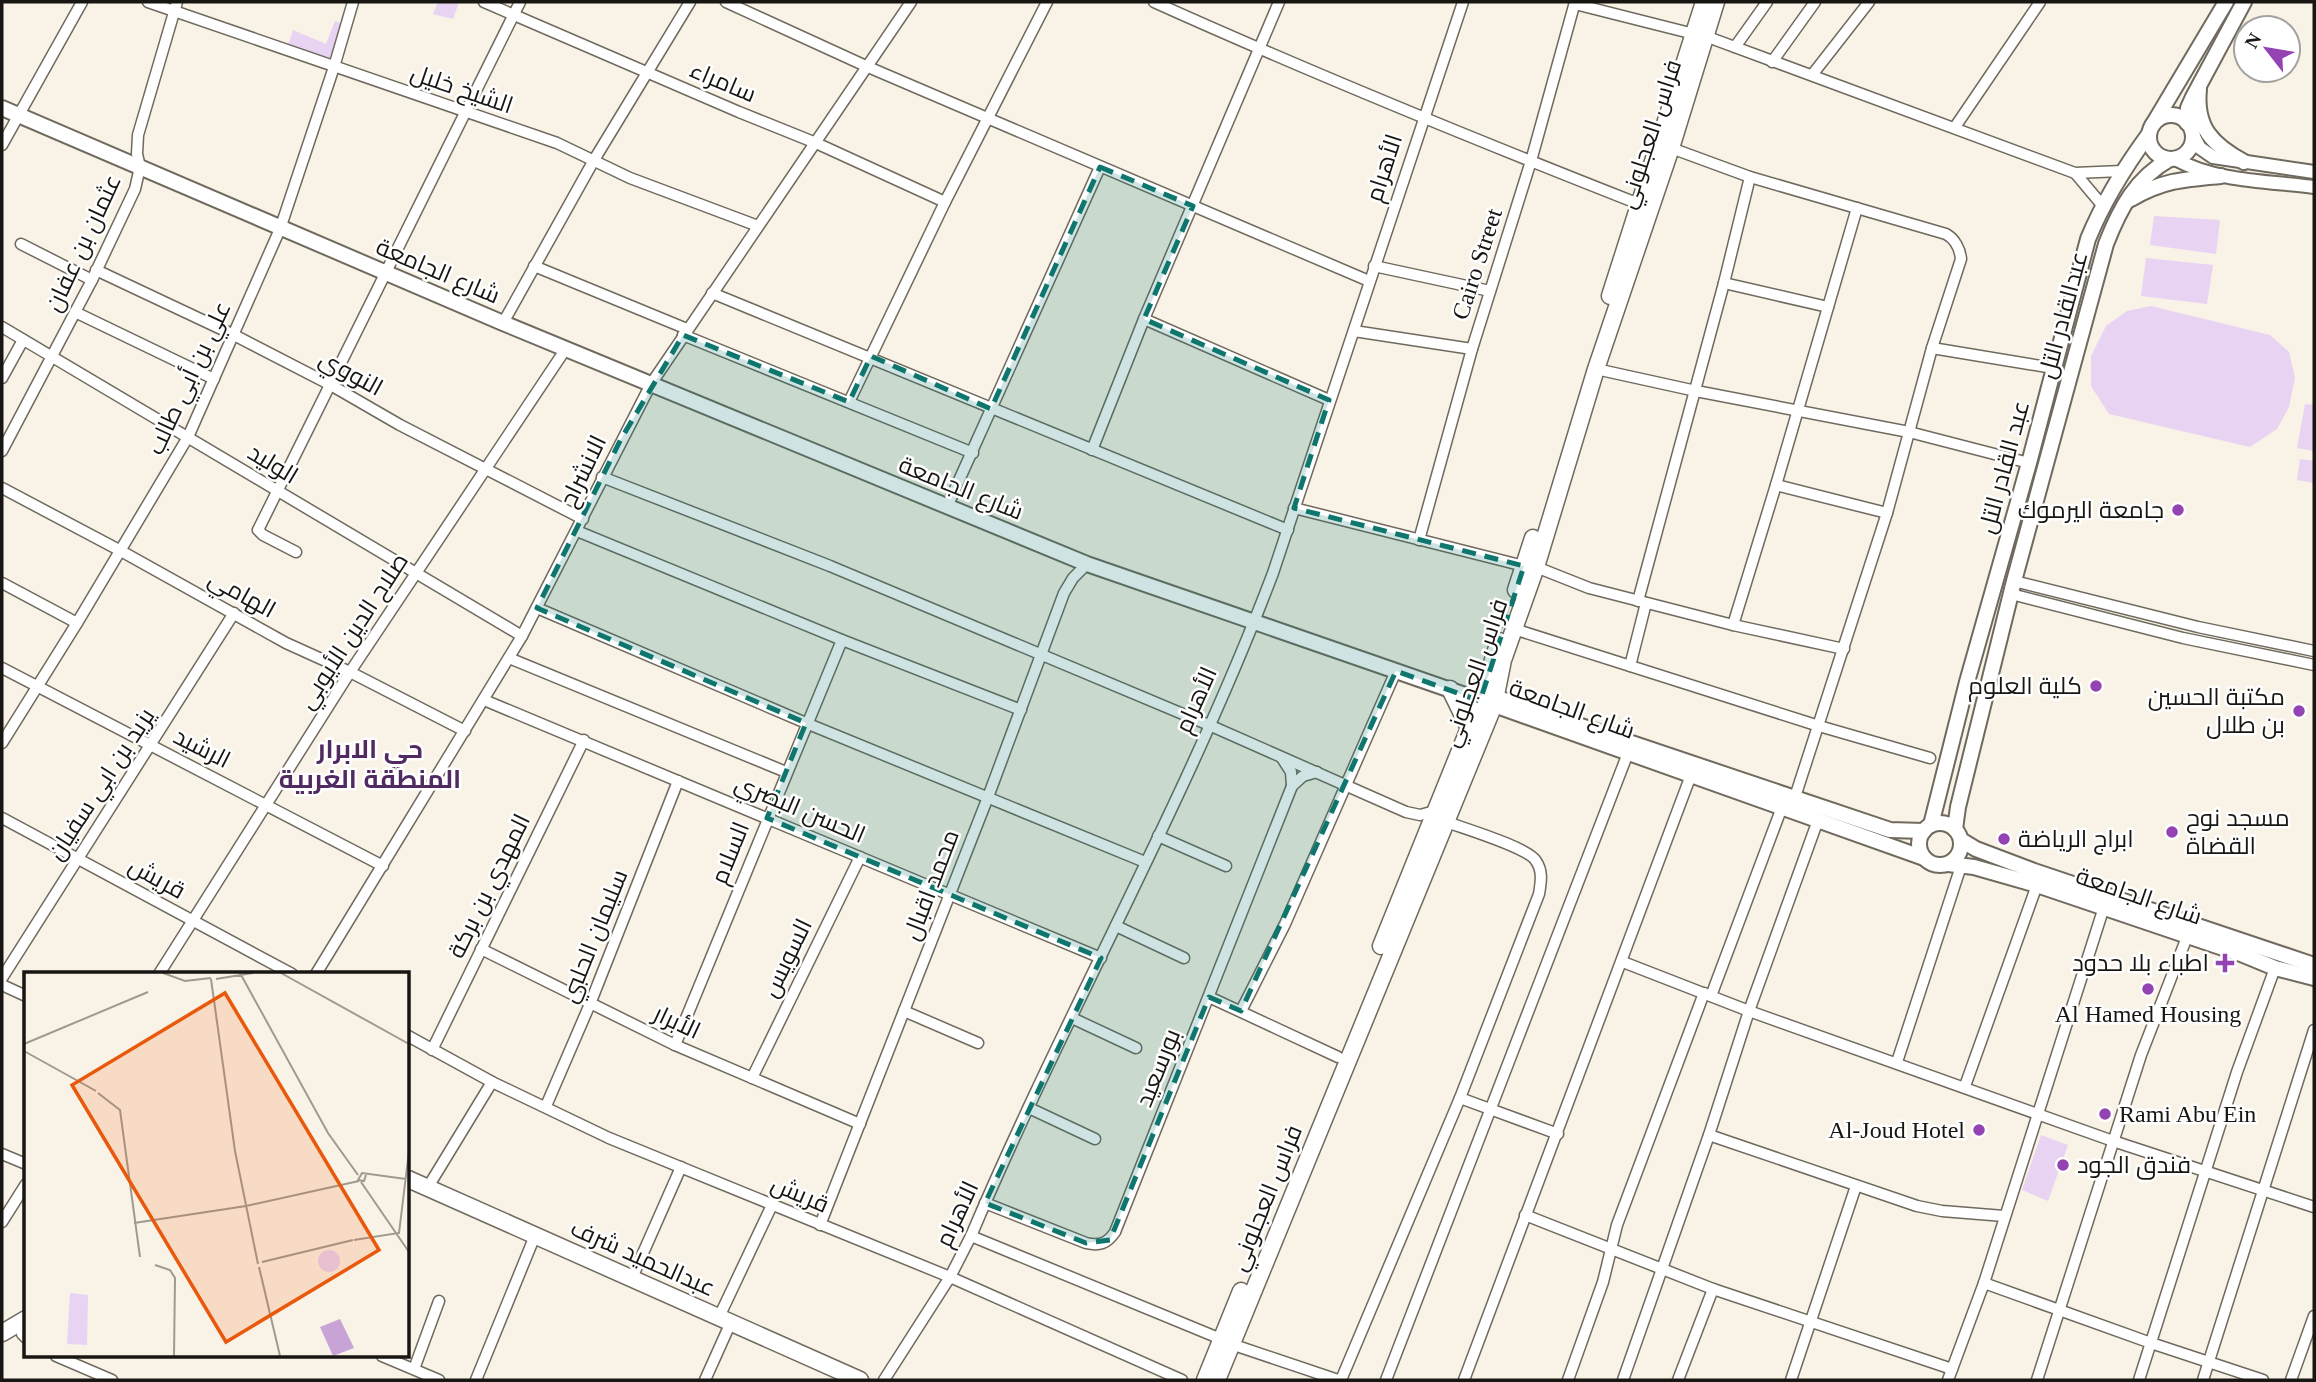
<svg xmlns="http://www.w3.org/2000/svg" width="2316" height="1382" font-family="'Times New Roman',Cairo,serif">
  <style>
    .green { fill: #e9d3f3 }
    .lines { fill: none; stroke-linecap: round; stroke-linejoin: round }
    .minor-casing { stroke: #6f695e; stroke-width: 13 }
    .tertiary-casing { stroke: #6f695e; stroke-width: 16 }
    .secondary-casing { stroke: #6f695e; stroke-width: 18 }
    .primary-casing { stroke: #6f695e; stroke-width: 19 }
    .minor { stroke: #fff; stroke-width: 10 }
    .tertiary { stroke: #fff; stroke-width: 12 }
    .secondary { stroke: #fff; stroke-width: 14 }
    .primary { stroke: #fff; stroke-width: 16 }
    .marked { fill: #0f766e; fill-opacity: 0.2; stroke: #0f766e; stroke-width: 5; stroke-dasharray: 14 9; stroke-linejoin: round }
    .poi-dot { fill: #9443b2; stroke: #fff; stroke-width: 2.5 }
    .labels { text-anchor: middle; stroke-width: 5; stroke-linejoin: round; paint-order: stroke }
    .street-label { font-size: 24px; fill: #181612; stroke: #fff }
    .poi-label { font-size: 24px; fill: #181612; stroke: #fff; text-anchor: end }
    .neighbourhood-label { font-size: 26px; font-weight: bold; fill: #512a61; stroke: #fff }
    .inset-road { fill: none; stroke: #9f9a91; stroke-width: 2 }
    .view { fill: #e8590c; fill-opacity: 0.15; stroke: #e8590c; stroke-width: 3.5 }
    .inset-edge { fill: none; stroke: #181612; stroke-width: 3.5 }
  </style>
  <rect width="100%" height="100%" fill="#f9f2e6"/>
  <g class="green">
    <polygon points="438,2 459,2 453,19 433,14"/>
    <polygon points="335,21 343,24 334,61 288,45 293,30 326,44"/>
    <polygon points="2154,216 2220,220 2216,254 2150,245"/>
    <polygon points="2146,258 2213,265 2207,304 2141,296"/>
    <polygon points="2151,306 2270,335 2289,352 2295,378 2289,407 2277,429 2250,447 2109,414 2091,386 2091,356 2106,326 2127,311"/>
    <polygon points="2305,404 2314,405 2314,451 2297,448"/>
    <polygon points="2300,459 2314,461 2314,483 2297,480"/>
    <polygon points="2041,1135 2068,1145 2048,1201 2022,1190"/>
  </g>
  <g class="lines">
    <defs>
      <g id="minor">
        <polyline points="148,2 557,143 630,178 758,226"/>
        <polyline points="484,2 739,112 816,143 945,202"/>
        <polyline points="726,2 868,67 1369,281"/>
        <path d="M1154,2C1314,74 1476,140 1639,204"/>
        <polyline points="1575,4 1694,34"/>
        <polyline points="1705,36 2075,173 2122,171"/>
        <polyline points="1735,47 1767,2"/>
        <polyline points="1772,62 1815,2"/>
        <polyline points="1812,75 1869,2"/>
        <polyline points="1955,127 2040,2"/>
        <polyline points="2,145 82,2"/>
        <path d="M1671,148L1750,177L1946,234C1955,239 1960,249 1961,259L1932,348L1887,513L1795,797"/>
        <polyline points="2076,174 2102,205"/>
        <polyline points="21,244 92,280"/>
        <polyline points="534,266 687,329"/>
        <polyline points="1374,266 1490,291"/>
        <polyline points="96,270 234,335 329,384 400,425 583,519"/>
        <polyline points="1724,283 1828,307"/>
        <polyline points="712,293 1288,530"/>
        <polyline points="75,312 214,379"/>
        <polyline points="1144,319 1329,400"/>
        <polyline points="503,323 594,160 690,2"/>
        <polyline points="2,327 522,636"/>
        <polyline points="1354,331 1472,349"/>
        <polyline points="683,335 973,453"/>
        <polyline points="1932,348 2053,368"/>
        <polyline points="1596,369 1696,391 1909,432 2029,463"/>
        <polyline points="2,378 23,340"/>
        <polyline points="849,402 945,202 1047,2"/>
        <polyline points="1092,450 1144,319 1279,2"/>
        <polyline points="2,451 92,280 135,189 140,167 137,154 138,135 177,2"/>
        <polyline points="602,477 830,566 1209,725 1406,812 1420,815 1435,811"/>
        <polyline points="1776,485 1887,513"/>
        <polyline points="2,488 121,551 286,643 350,672 465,731"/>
        <polyline points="947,507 1100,167"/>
        <polyline points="1294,508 1524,566"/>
        <polyline points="577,531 842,640 1021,710"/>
        <polyline points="1419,540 1472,349 1531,161 1575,2"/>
        <polyline points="296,552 263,535 258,530 520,2"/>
        <polyline points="1536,567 1589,588 1733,625 1844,649"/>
        <polyline points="2014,581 2198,627 2314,651"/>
        <polyline points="2,583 77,623"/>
        <polyline points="2011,594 2183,638 2314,665"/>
        <polyline points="1638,601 1724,283 1750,177"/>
        <polyline points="537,608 806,723 1145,862"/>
        <polyline points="1733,625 1776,485 1857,208"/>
        <polyline points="1514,629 1819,726 1930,758"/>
        <polyline points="509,658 786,772"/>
        <polyline points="1630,666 1646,603"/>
        <polyline points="2,668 383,866"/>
        <polyline points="484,700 1101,958"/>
        <polyline points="2,743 77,623 188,437 280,229 334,67 353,2"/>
        <polyline points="1282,758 1291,772 1292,786"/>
        <polyline points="2,818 292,974"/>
        <polyline points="1158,836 1226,866"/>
        <polyline points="1116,926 1184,958"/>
        <polyline points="481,949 675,1045 860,1124"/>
        <polyline points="1623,962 1749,1011 2113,1141 2314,1207"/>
        <polyline points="159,974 350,672 565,350"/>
        <polyline points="316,974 522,636 651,384 911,2"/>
        <polyline points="2,978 234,613"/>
        <polyline points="2,985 26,996"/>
        <polyline points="1711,996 1782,807"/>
        <polyline points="1209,997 1338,1057"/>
        <polyline points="904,1011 978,1043"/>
        <polyline points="1241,1011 1285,924 1396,671"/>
        <polyline points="1072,1018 1136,1048"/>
        <polyline points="408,1036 492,1082 609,1138 950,1277 1182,1380"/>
        <polyline points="675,1045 842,640"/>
        <polyline points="432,1050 584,740"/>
        <polyline points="1897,1062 1961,866"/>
        <polyline points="752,1078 860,857"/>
        <polyline points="1965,1086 2037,885"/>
        <polyline points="1460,1098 1558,1134"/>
        <polyline points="546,1106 590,1004 678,781"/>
        <polyline points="1029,1108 1095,1139"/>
        <polyline points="1709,1135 1917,1206 1942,1211 2004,1216"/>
        <polyline points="2,1154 26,1164"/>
        <polyline points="428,1187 492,1082"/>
        <path d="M985,1203L1086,1243C1099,1246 1107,1244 1115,1232L1292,786L1303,776L1317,772"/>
        <polyline points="1525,1215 1713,1289 1952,1369"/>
        <polyline points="2,1222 26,1184"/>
        <polyline points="820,1225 988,797 1064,593 1073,578 1087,564"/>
        <polyline points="971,1236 1221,1339"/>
        <polyline points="632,1278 681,1167"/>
        <polyline points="1984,1283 2151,1343 2263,1380"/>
        <polyline points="719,1317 772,1205"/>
        <polyline points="22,1334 26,1338"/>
        <polyline points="1231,1344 1338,1380"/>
        <polyline points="56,1356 112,1380"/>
        <polyline points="382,1356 439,1380"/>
        <polyline points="414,1369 439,1301"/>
        <polyline points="476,1380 532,1243"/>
        <polyline points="705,1380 727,1331"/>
        <path d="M884,1380L950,1277L971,1236C1066,1012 1187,800 1273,573L1463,2"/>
        <path d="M1341,1380L1460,1098L1539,894C1541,882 1543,871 1536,861C1528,847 1462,828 1444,821"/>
        <polyline points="1386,1380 1628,753"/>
        <polyline points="1464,1380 1691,775"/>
        <polyline points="1568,1380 1603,1282 1617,1225 1704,993"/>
        <polyline points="1623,1380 1709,1135 1749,1011 1818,820"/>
        <polyline points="1678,1380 1713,1289"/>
        <polyline points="1791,1380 1856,1186"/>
        <polyline points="1948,1380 1984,1283 2104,907"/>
        <polyline points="2037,1380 2141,1055 2187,937"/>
        <polyline points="2139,1380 2237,1072 2275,968"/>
        <polyline points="2203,1380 2314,1030"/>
        <polyline points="2291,1380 2314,1316"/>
      </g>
      <g id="tertiary">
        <polyline points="2193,135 2200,148 2213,157 2314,172"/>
        <path d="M2175,159C2217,182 2268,181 2314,187"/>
      </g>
      <g id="secondary">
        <path d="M2199,89C2195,128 2213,145 2244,162"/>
        <polyline points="2,108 503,323 1087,564 1494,705 1924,858"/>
        <circle cx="2171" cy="137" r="22"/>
        <polyline points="2187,123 2188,108 2193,97 2244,2"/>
        <polyline points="2152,126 2226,2"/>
        <path d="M2131,199C2163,180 2185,179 2221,176"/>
        <polyline points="1486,694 1890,830 1924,831"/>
        <circle cx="1940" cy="844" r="21"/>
        <path d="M1931,825L1967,682L2029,463L2088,239C2104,200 2124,168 2149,134"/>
        <path d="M1955,829L1958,807L2014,581L2106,244C2120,208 2136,178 2170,159"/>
        <polyline points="1961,840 1976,849 2034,871 2314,965"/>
        <polyline points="1948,864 1974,867 2037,885 2241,954 2275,968 2314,978"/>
      </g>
      <g id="primary">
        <polyline points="1610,296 1704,2"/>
        <polyline points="1516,590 1533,538"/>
        <polyline points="1450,689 1469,728"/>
        <polyline points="1381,946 1480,701 1499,641"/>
        <polyline points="408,1179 860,1380"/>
        <polyline points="2,1333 26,1319"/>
        <polyline points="1205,1380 1241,1291"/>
        <polyline points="1217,1380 1494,705 1503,660 1536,567 1596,369 1671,148 1716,2"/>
      </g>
    </defs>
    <use href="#minor" class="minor-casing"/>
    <use href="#tertiary" class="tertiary-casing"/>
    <use href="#secondary" class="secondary-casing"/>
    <use href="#primary" class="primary-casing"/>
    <use href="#minor" class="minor"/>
    <use href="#tertiary" class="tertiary"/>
    <use href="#secondary" class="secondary"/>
    <use href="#primary" class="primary"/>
  </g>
  <path class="marked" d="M1100,167L1193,206L1144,319L1329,400L1294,508L1524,566L1480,701L1396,671L1241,1011L1209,997L1110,1240L1086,1243L985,1203L1101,958L767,818L806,723L537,608L621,439L683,335L849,402L871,356L991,409Z"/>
  <g class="poi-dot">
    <circle cx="2178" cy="510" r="7"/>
    <circle cx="2096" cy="686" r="7"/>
    <circle cx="2299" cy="711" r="7"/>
    <circle cx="2172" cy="832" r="7"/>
    <circle cx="2004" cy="839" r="7"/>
    <path d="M2221.5 952.5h7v7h7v7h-7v7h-7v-7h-7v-7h7z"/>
    <circle cx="2148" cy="989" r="7"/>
    <circle cx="2105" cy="1114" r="7"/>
    <circle cx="1979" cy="1130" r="7"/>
    <circle cx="2063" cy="1165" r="7"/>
  </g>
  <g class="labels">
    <g class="street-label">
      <text transform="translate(723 82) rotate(23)" y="8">سامراء</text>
      <text transform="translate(462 89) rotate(19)" y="8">الشيخ خليل</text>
      <text transform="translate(1650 134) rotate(-72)" y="8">فراس العجلوني</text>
      <text transform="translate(1384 168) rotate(-72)" y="8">الأهرام</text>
      <text transform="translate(83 243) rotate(-65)" y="8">عثمان بن عفان</text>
      <text transform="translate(1477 264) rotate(-72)" y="8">Cairo Street</text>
      <text transform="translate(438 271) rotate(23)" y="8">شارع الجامعة</text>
      <text transform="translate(2063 315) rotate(-75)" y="8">عبدالقادر التل</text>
      <text transform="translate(351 373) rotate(29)" y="8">النووي</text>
      <text transform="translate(189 378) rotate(-65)" y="8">علي بن أبي طالب</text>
      <text transform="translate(273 464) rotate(31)" y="8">الوليد</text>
      <text transform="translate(2004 467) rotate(-75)" y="8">عبد القادر التل</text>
      <text transform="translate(583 471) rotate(-64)" y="8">الانشراح</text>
      <text transform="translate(961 488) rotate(22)" y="8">شارع الجامعة</text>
      <text transform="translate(242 594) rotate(29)" y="8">الهامي</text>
      <text transform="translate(353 631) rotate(-57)" y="8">صلاح الدين الأيوبي</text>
      <text transform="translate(1475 673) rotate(-71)" y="8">فراس العجلوني</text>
      <text transform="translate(1196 700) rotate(-66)" y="8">الأهرام</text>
      <text transform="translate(1572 709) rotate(20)" y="8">شارع الجامعة</text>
      <text transform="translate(202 748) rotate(27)" y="8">الرشيد</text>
      <text transform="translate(101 784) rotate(-57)" y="8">يزيد بن ابي سفيان</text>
      <text transform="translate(800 809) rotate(23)" y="8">الحسن البصري</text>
      <text transform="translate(730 853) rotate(-68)" y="8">السلام</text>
      <text transform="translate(157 878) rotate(29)" y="8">قريش</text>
      <text transform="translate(931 885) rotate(-69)" y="8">محمد اقبال</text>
      <text transform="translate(489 886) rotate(-64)" y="8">المهدي بن بركة</text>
      <text transform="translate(2139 896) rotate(19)" y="8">شارع الجامعة</text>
      <text transform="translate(594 936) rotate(-68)" y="8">سليمان الحلبي</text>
      <text transform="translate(787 958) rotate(-64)" y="8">السويس</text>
      <text transform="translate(677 1022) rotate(25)" y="8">الأبرار</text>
      <text transform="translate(1158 1068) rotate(-68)" y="8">بورسعيد</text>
      <text transform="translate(800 1194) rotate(23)" y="8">قريش</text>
      <text transform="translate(1266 1198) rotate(-68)" y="8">فراس العجلوني</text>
      <text transform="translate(957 1214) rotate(-65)" y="8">الأهرام</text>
      <text transform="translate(643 1258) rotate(24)" y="8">عبدالحميد شرف</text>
    </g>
    <g class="poi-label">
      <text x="2164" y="518">جامعة اليرموك</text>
      <text x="2082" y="694">كلية العلوم</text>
      <text x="2285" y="705">مكتبة الحسين<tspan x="2285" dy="28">بن طلال</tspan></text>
      <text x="2186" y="826" text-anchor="start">مسجد نوح<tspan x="2186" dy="28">القضاة</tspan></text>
      <text x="2018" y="847" text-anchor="start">ابراج الرياضة</text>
      <text x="2209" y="971">اطباء بلا حدود</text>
      <text x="2148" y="1022" text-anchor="middle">Al Hamed Housing</text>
      <text x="2119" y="1122" text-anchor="start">Rami Abu Ein</text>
      <text x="1965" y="1138">Al-Joud Hotel</text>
      <text x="2077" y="1173" text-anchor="start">فندق الجود</text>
    </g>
    <g class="neighbourhood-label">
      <text x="370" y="758">حي الابرار<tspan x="370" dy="30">المنطقة الغربية</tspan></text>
    </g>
  </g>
  <g transform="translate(24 972)">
    <rect width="385" height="385" fill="#f9f2e6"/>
    <path d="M294 289a11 11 0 1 1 22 0a11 11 0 1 1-22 0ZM46,321L64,323L63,373L43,372Z" fill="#e9d3f3"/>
    <path d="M316,347L330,376L309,384L296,355Z" fill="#c7a4d5"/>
    <path class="inset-road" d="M139,1L161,9L187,6M216,1L304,161L334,203M257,1L385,72M187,7L211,179L234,292M192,7L229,1M0,72L124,20M0,79L72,119M74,121L96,138L116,285M342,203L340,209L334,208L338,201L382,207M337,210L385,280M110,251L222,234L335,209M330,268L375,261L385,179M238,290L329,268M131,293L146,298L151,306L150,384M235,295L256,384"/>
    <path class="view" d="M201,21L355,278L202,370L48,113Z"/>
    <rect width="385" height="385" class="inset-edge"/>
  </g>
  <rect width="2316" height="1382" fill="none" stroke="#181612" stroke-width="7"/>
  <g transform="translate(2267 49) rotate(301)"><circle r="33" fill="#ffffff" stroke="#a3a2a0" stroke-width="2"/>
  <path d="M0-5L12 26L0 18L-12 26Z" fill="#9443b2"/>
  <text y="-10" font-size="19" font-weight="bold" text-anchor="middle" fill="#181612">N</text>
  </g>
</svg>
